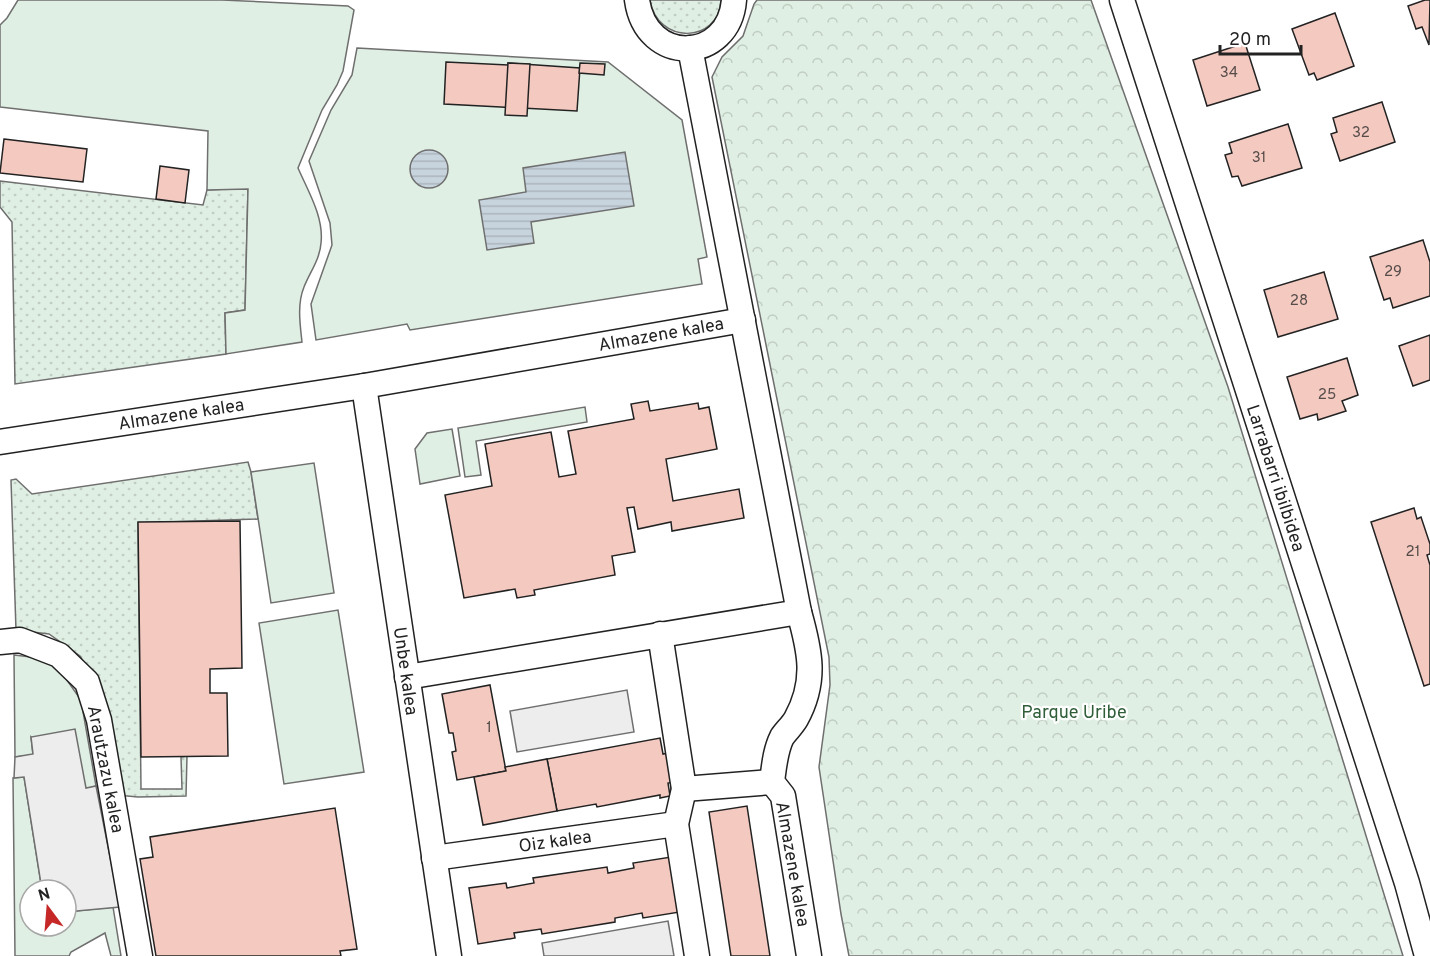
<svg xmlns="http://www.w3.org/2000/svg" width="1430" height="956" font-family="Overpass,sans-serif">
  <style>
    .grass { fill: url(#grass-dots); stroke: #6f6f6f; stroke-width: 1.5 }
    .park { fill: url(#park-crowns); stroke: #6f6f6f; stroke-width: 1.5 }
    .garden { fill: #e0efe3; stroke: #6f6f6f; stroke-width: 1.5 }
    .parking { fill: #ededed; stroke: #6f6f6f; stroke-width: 1.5 }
    .water { fill: url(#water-rules); stroke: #6f6f6f; stroke-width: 1.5 }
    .building { fill: #f3c9c0; stroke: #222; stroke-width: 1.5 }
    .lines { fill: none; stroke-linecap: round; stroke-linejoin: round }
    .street-casing { stroke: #222; stroke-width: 27 }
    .street { stroke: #fff; stroke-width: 24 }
    .labels { text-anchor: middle; stroke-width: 4.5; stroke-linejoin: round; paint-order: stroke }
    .number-label { font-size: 15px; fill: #564c4a }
    .street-label { font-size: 18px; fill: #222; stroke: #fff }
    .park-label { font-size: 18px; fill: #2f5e38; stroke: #fff }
  </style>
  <defs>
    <pattern id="grass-dots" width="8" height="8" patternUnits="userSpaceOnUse" patternTransform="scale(1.5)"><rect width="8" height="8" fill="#e0efe3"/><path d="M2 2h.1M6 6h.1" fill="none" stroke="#c0cdc2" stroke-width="1.8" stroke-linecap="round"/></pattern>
    <pattern id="park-crowns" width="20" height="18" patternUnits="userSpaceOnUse" patternTransform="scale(1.5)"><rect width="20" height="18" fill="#e0efe3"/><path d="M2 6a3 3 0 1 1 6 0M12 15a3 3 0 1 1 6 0" fill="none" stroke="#c0cdc2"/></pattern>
    <pattern id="water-rules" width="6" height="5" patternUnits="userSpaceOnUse" patternTransform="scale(1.5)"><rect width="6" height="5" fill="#c7d3dd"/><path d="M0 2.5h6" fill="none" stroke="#abb5bd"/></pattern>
  </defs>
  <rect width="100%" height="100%" fill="#fff"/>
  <g class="grass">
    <path d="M650,0H721C719,44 657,45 650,0Z"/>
    <polygon points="0,181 203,205 207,190 248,188 245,310 225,313 226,354 15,384 12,222 0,207"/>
    <polygon points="248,462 251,472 258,519 138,523 141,789 182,789 181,757 187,756 186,796 138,797 117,795 99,688 80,656 49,634 16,630 11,480 16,479 32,494"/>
  </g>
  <polygon class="park" points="757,0 1091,0 1228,387 1403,956 849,956 841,914 819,767 830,685 829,657 712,77 722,57 743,36 754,4"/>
  <g class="garden">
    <path d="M18,0H222L348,6L354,10L343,71L337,85L322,110L298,168C308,191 324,217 321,243C320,259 310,272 304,287C297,304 300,324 302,342L226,354L225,313L245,310L248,189L207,190L208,131L0,107V25L7,18Z"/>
    <polygon points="357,48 608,62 682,120 707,257 698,259 702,284 410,330 407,324 316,340 311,304 332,245 330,223 309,161 331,110 352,75"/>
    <polygon points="585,407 587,422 476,441 481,475 465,477 458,428"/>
    <polygon points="452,429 460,476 420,484 415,449 427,433"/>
    <polygon points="314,463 334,593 271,603 251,472"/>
    <polygon points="338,610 364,772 284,784 259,623"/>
    <polygon points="14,655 48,659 64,676 81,700 96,786 86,789 31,737 33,755 15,757"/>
    <polygon points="24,777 42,890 30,890 30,926 66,926 66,912 113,907 121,956 111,956 105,933 71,952 69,956 15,956 13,778"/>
  </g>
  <g class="parking">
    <polygon points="627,690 634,732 517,752 510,711"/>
    <polygon points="75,729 86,788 96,786 120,907 66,912 66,890 42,890 24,777 14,778 15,757 33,754 31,737"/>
    <polygon points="668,921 674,956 544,956 542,943"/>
  </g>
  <g class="water">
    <circle cx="429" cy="169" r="19"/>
    <polygon points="625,152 634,206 531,222 534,243 487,250 479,200 526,192 523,168"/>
  </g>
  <g class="building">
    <polygon points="1425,0 1430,0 1429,45 1422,27 1416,29 1408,6"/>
    <polygon points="1335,13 1354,66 1317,80 1314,73 1309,75 1292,29"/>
    <polygon points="1245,43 1260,90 1207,106 1193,60"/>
    <polygon points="446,62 508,65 508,63 580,68 577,111 444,104"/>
    <polygon points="508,63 530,64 527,116 505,115"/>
    <polygon points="580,63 605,64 604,75 579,73"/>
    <polygon points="1382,102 1395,142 1340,161 1331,134 1337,132 1333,118"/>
    <polygon points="1288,124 1302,168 1242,186 1238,176 1232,177 1225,155 1232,153 1229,143"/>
    <polygon points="4,139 87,149 83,182 0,173"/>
    <polygon points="160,166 189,170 185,203 156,199"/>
    <polygon points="1423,240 1430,262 1430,296 1393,308 1390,298 1384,300 1370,257"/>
    <polygon points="1324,272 1338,319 1278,337 1264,290"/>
    <polygon points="1430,335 1430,380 1413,386 1399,346"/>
    <polygon points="1347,358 1358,395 1342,401 1346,411 1318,420 1317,414 1300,419 1287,377"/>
    <polygon points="648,401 650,411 698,403 699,409 709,407 717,449 666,459 673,501 739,489 744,518 672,531 671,522 638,529 634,507 627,508 635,552 612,556 615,575 534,590 535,595 517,598 515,589 464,598 445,495 492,486 485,444 551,432 559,477 576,474 568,431 634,419 631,404"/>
    <polygon points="1414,508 1417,519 1421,517 1430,544 1430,554 1427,555 1430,565 1430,684 1424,686 1371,522"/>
    <polygon points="240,521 242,668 210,669 210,693 227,693 228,756 141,757 138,522"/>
    <polygon points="490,685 506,771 457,780 452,752 456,751 453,733 449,733 442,694"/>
    <polygon points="660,738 663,754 668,753 674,782 668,783 670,796 660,798 660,795 597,807 596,804 557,811 547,759"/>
    <polygon points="547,759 557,811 483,825 474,777 506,771 505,767"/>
    <polygon points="747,806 770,956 731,956 709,812"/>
    <polygon points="335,808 357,949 340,951 341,956 156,956 140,859 153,857 150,837"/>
    <polygon points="671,857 680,912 643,918 642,913 615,918 615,922 542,934 541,929 514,933 515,938 478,944 469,888 506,883 507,888 534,883 533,878 607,867 608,873 634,868 633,863"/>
  </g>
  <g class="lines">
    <defs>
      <g id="street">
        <path d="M637,0C646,66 729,63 734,0"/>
        <polyline points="1122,0 1407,883 1427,956"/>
        <path d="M690,48L799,612C810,651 817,681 796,719C792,726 786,731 782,737C775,751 774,767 772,782L783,796L809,956"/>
        <polyline points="364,386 449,956"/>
        <polyline points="0,442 364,386 743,320"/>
        <polyline points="660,634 684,789 676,824 697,956"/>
        <polyline points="0,642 20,640 59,655 87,682 99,720 140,956"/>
        <polyline points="407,677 799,612"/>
        <polyline points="684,789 772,782"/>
        <polyline points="434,858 676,824"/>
      </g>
    </defs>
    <use href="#street" class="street-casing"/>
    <use href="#street" class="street"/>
  </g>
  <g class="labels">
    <g class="number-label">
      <text x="1229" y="77">34</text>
      <text x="1361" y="137">32</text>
      <text x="1259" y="162">31</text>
      <text x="1393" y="276">29</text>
      <text x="1299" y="305">28</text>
      <text x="1327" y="399">25</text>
      <text x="1413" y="556">21</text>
      <text x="489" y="732">1</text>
    </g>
    <g class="street-label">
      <text transform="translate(661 334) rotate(-10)" y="6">Almazene kalea</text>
      <text transform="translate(181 414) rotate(-9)" y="6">Almazene kalea</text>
      <text transform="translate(1276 478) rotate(72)" y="6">Larrabarri ibilbidea</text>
      <text transform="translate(406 671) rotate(82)" y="6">Unbe kalea</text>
      <text transform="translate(106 769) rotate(79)" y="6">Arautzazu kalea</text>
      <text transform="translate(555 841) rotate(-8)" y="6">Oiz kalea</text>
      <text transform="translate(793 864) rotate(80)" y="6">Almazene kalea</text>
    </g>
    <g class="park-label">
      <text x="1074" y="718">Parque Uribe</text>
    </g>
  </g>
  <g transform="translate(48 908) rotate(344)"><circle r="28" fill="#ffffff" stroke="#a7a7a7" stroke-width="1.5"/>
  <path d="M0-4.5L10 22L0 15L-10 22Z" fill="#c62828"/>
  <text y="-9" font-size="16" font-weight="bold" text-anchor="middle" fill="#222222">N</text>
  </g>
  <path d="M1220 45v9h81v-9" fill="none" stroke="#222222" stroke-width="3"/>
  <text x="1229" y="45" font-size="18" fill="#222222" stroke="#ffffff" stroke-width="4.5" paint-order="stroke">20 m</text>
</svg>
